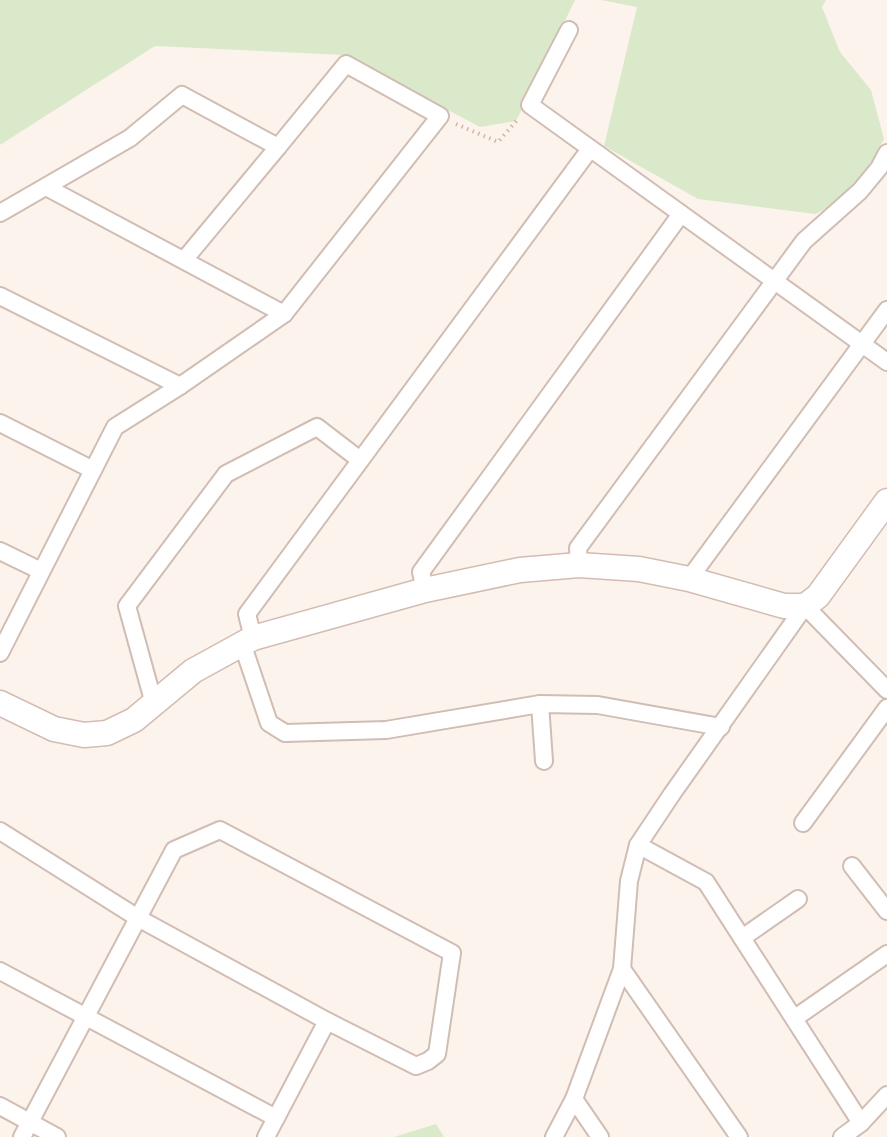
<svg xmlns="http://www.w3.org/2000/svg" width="887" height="1137" font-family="'Public Sans',sans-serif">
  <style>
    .green { fill: #dbe9cb }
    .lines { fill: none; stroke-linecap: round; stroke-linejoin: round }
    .street-casing { stroke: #d0bdb4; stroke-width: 20 }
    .secondary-casing { stroke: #d3bcb2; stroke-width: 27 }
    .path { stroke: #d5b3a8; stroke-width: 4; stroke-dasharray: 1.5 4.5; stroke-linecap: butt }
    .street { stroke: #fff; stroke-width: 16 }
    .secondary { stroke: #fff; stroke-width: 24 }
  </style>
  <rect width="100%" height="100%" fill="#fcf4ec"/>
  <g class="green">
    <polygon points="0,0 575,0 516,121 480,127 343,55 155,46 0,145"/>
    <polygon points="601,0 826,0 822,7 840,52 871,90 884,139 850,197 815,214 698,199 604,146 637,7"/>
    <polygon points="436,1124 444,1137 394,1137"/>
  </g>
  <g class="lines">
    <defs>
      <g id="street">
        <polyline points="569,30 530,105 887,362"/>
        <polyline points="46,187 284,314"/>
        <polyline points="0,213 130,138 182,95 278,147 346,64 440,116 284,314 180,386 115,427 0,653"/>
        <polyline points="184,260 278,147"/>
        <polyline points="0,296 180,386"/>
        <polyline points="0,423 93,470"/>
        <polyline points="0,551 41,571"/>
        <polyline points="579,565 578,548 804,241 860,191 879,168 887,153"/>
        <polyline points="689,579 887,310"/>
        <polyline points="425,590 421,572 681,214"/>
        <polyline points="253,638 247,614 590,149"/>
        <polyline points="242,643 269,723 285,733 386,730 540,704 598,705 721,727"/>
        <polyline points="154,704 127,606 226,474 317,427 360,460"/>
        <polyline points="540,704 544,761"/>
        <polyline points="803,823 887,708"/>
        <polyline points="0,831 138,918 327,1021"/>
        <polyline points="638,845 706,882 861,1123"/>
        <polyline points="852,866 887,911"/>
        <polyline points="742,938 798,899"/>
        <polyline points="622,969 739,1137"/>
        <polyline points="0,971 276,1118"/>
        <polyline points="795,1018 887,954"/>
        <polyline points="574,1099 600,1137"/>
        <polyline points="0,1106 57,1137"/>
        <polyline points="22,1137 174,850 220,830 452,953 437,1054 428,1061 416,1066 327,1021 266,1137"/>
        <polyline points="554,1137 574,1099 622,969 629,881 638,845 672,794 805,606 887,690"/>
        <polyline points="842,1137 861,1123 887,1095"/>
      </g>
      <polyline id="secondary" points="0,703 54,729 84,735 107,733 134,720 193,671 253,638 425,590 520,570 579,565 639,569 689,579 784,606 805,606 818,596 887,501"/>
    </defs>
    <use href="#street" class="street-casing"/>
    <use href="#secondary" class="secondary-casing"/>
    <polyline class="path" points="456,124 498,142 518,119"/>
    <use href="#street" class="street"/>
    <use href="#secondary" class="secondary"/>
  </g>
</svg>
